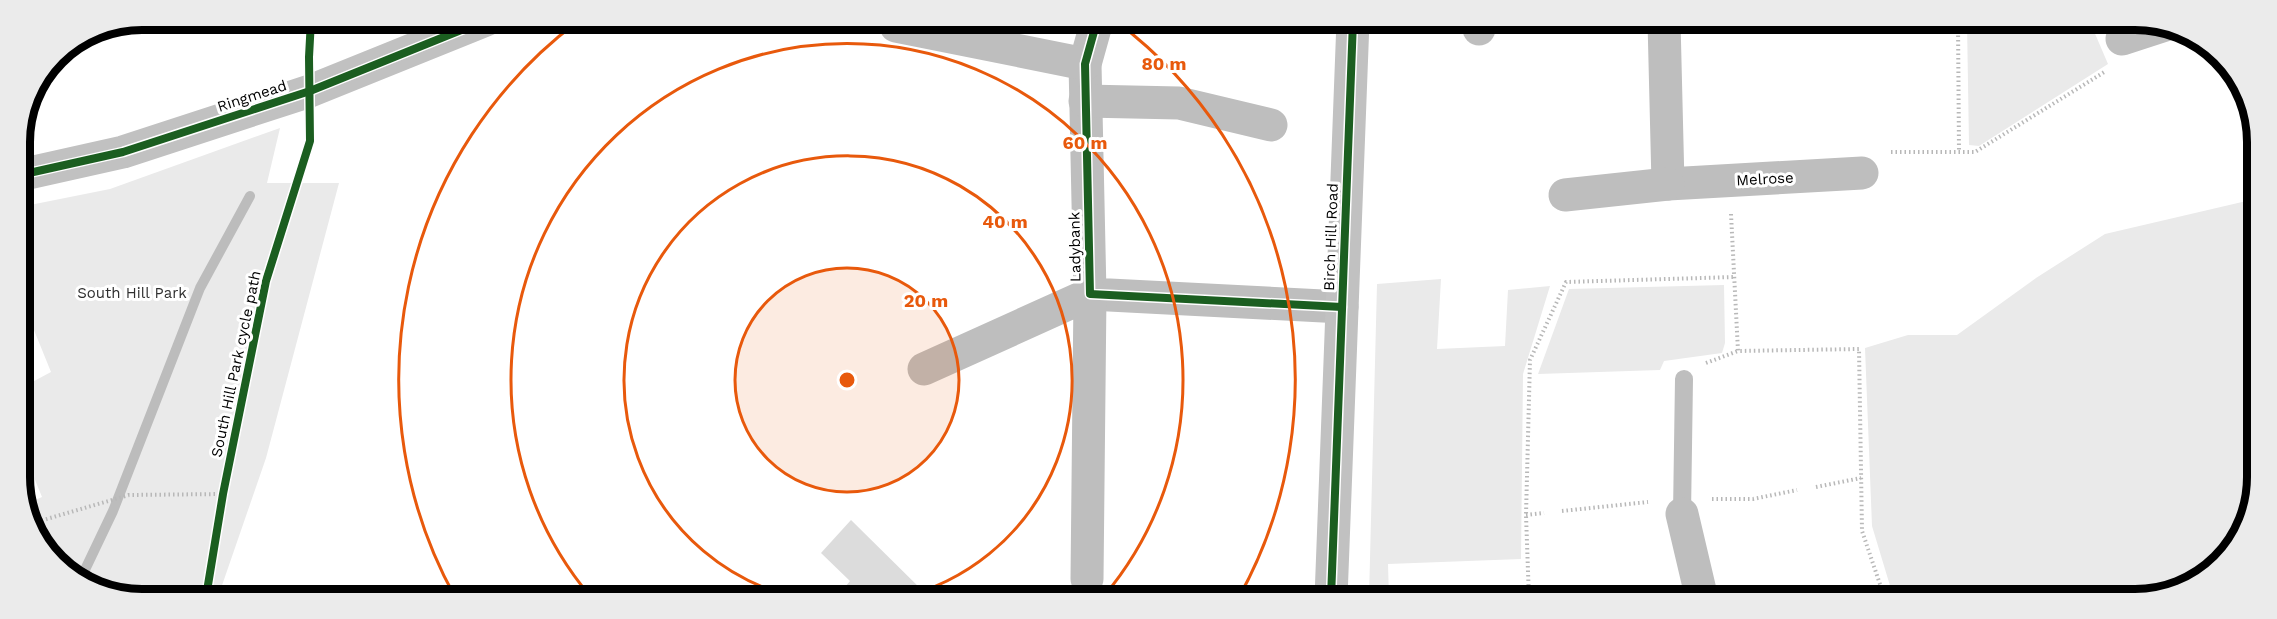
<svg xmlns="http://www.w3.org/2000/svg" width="2277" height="619" font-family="'Work Sans',sans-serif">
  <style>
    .green { fill: #eaeaea }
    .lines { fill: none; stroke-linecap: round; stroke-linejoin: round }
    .stream { stroke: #bcbcbc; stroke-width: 10 }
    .building { fill: #dcdcdc }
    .path { stroke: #b8b8b8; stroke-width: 4; stroke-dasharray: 1.5 3; stroke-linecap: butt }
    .lane { stroke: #bebebe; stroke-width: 18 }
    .street { stroke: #bebebe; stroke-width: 33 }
    .secondary { stroke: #c1c1c1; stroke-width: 33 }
    .cycleway-casing { stroke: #fff; stroke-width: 11 }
    .cycleway { stroke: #1b5e20; stroke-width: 8 }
    .ring { fill: none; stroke: #e8590c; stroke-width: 3 }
    .labels { text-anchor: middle; stroke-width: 6; stroke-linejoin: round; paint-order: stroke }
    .street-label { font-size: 15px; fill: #000; stroke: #fff }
    .park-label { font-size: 15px; fill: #2f2f2f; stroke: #fff }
    .rim { fill: none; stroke: #000; stroke-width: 8 }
    .centre { fill: #e8590c; stroke: #fff; stroke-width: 3 }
    .ring-label { font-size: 18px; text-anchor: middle; font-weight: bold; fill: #e8590c; stroke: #fff; stroke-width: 6; stroke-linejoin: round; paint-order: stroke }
  </style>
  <rect width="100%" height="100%" fill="#fff"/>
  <g class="green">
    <polygon points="1967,22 2090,22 2108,64 1979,146 1969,145"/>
    <polygon points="280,128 267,183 339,183 266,458 218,597 118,597 56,564 24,505 42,497 22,448 21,388 51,372 21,298 20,207 110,189"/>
    <polygon points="2255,199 2255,501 2216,569 2143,599 1894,599 1872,526 1865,348 1908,335 1957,335 2036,278 2105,234"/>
    <polygon points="1441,279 1437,349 1505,346 1508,290 1550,286 1523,374 1521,559 1388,564 1389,598 1369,598 1377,284"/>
    <polygon points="1724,285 1725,343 1722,353 1664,361 1660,370 1538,374 1569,289"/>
  </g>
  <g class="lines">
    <polyline class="stream" points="82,576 113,511 200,288 250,196"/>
  </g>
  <polygon class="building" points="851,520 930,598 836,598 850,581 821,553"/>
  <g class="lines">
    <g class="path">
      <polyline points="1958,22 1959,152"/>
      <polyline points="1891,152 1975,152 2106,71"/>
      <polyline points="1731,214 1738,351 1859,349 1862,531 1885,599"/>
      <polyline points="1706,363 1738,351"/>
      <polyline points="1816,487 1861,478"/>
      <polyline points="1712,499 1753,499 1797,490"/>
      <polyline points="1562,511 1648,502"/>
      <polyline points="1526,515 1544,513"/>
      <polyline points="33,523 129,495 223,494"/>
      <polyline points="1529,599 1526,515 1530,360 1566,282 1735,277"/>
    </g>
    <polyline class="lane" points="1682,514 1684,379"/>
    <g class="street">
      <polyline points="1097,21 1085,64 1090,294 1342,307"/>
      <polyline points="1479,21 1479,29"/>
      <polyline points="1664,21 1668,184 1862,173"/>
      <polyline points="896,26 1085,64"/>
      <polyline points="2122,39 2165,25"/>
      <polyline points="1085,101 1179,103 1271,125"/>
      <polyline points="1565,195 1668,184"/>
      <polyline points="924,369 1090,294 1087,579"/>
      <polyline points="1682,514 1702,599"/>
    </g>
    <g class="secondary">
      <polyline points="20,175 123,152 310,91 486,20"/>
      <polyline points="1331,598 1353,21"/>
    </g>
    <defs>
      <g id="cycleway">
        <polyline points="1097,21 1085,64 1090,294 1342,307"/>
        <polyline points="20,175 123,152 310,91 486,20"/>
        <polyline points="206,597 223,494 266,281 310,141 309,57 311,20"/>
        <polyline points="1331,598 1353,21"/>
      </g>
    </defs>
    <use href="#cycleway" class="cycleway-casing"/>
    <use href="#cycleway" class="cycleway"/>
  </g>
  <circle cx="847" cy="380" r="112" fill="#e8590c" fill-opacity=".12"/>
  <g class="ring">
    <circle cx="847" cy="380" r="112"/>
    <path d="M793 597A224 224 0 1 1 899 598"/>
    <path d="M590 596A336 336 0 1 1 1104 596"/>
    <path d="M455 597A448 448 0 0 1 577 22M1117 22A448 448 0 0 1 1239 597"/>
  </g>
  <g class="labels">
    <g class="street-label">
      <text transform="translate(252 96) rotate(-18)" y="5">Ringmead</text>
      <text transform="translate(1765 179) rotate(-3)" y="5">Melrose</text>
      <text transform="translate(1331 237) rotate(-88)" y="5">Birch Hill Road</text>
      <text transform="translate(1075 247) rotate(-91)" y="5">Ladybank</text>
      <text transform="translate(236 364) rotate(-78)" y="5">South Hill Park cycle path</text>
    </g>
    <g class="park-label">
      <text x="132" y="298">South Hill Park</text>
    </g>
  </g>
  <path d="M0 0H2277V619H0ZM142 30H2135A112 112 0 0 1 2247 142V477A112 112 0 0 1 2135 589H142A112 112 0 0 1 30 477V142A112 112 0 0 1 142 30Z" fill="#ebebeb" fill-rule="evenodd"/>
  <path class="rim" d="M142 30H2135A112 112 0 0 1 2247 142V477A112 112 0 0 1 2135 589H142A112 112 0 0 1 30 477V142A112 112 0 0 1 142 30Z"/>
  <circle cx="847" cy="380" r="9" class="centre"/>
  <g class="ring-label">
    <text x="1164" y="70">80 m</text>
    <text x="1085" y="149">60 m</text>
    <text x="1005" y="228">40 m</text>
    <text x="926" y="307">20 m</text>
  </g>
</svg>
